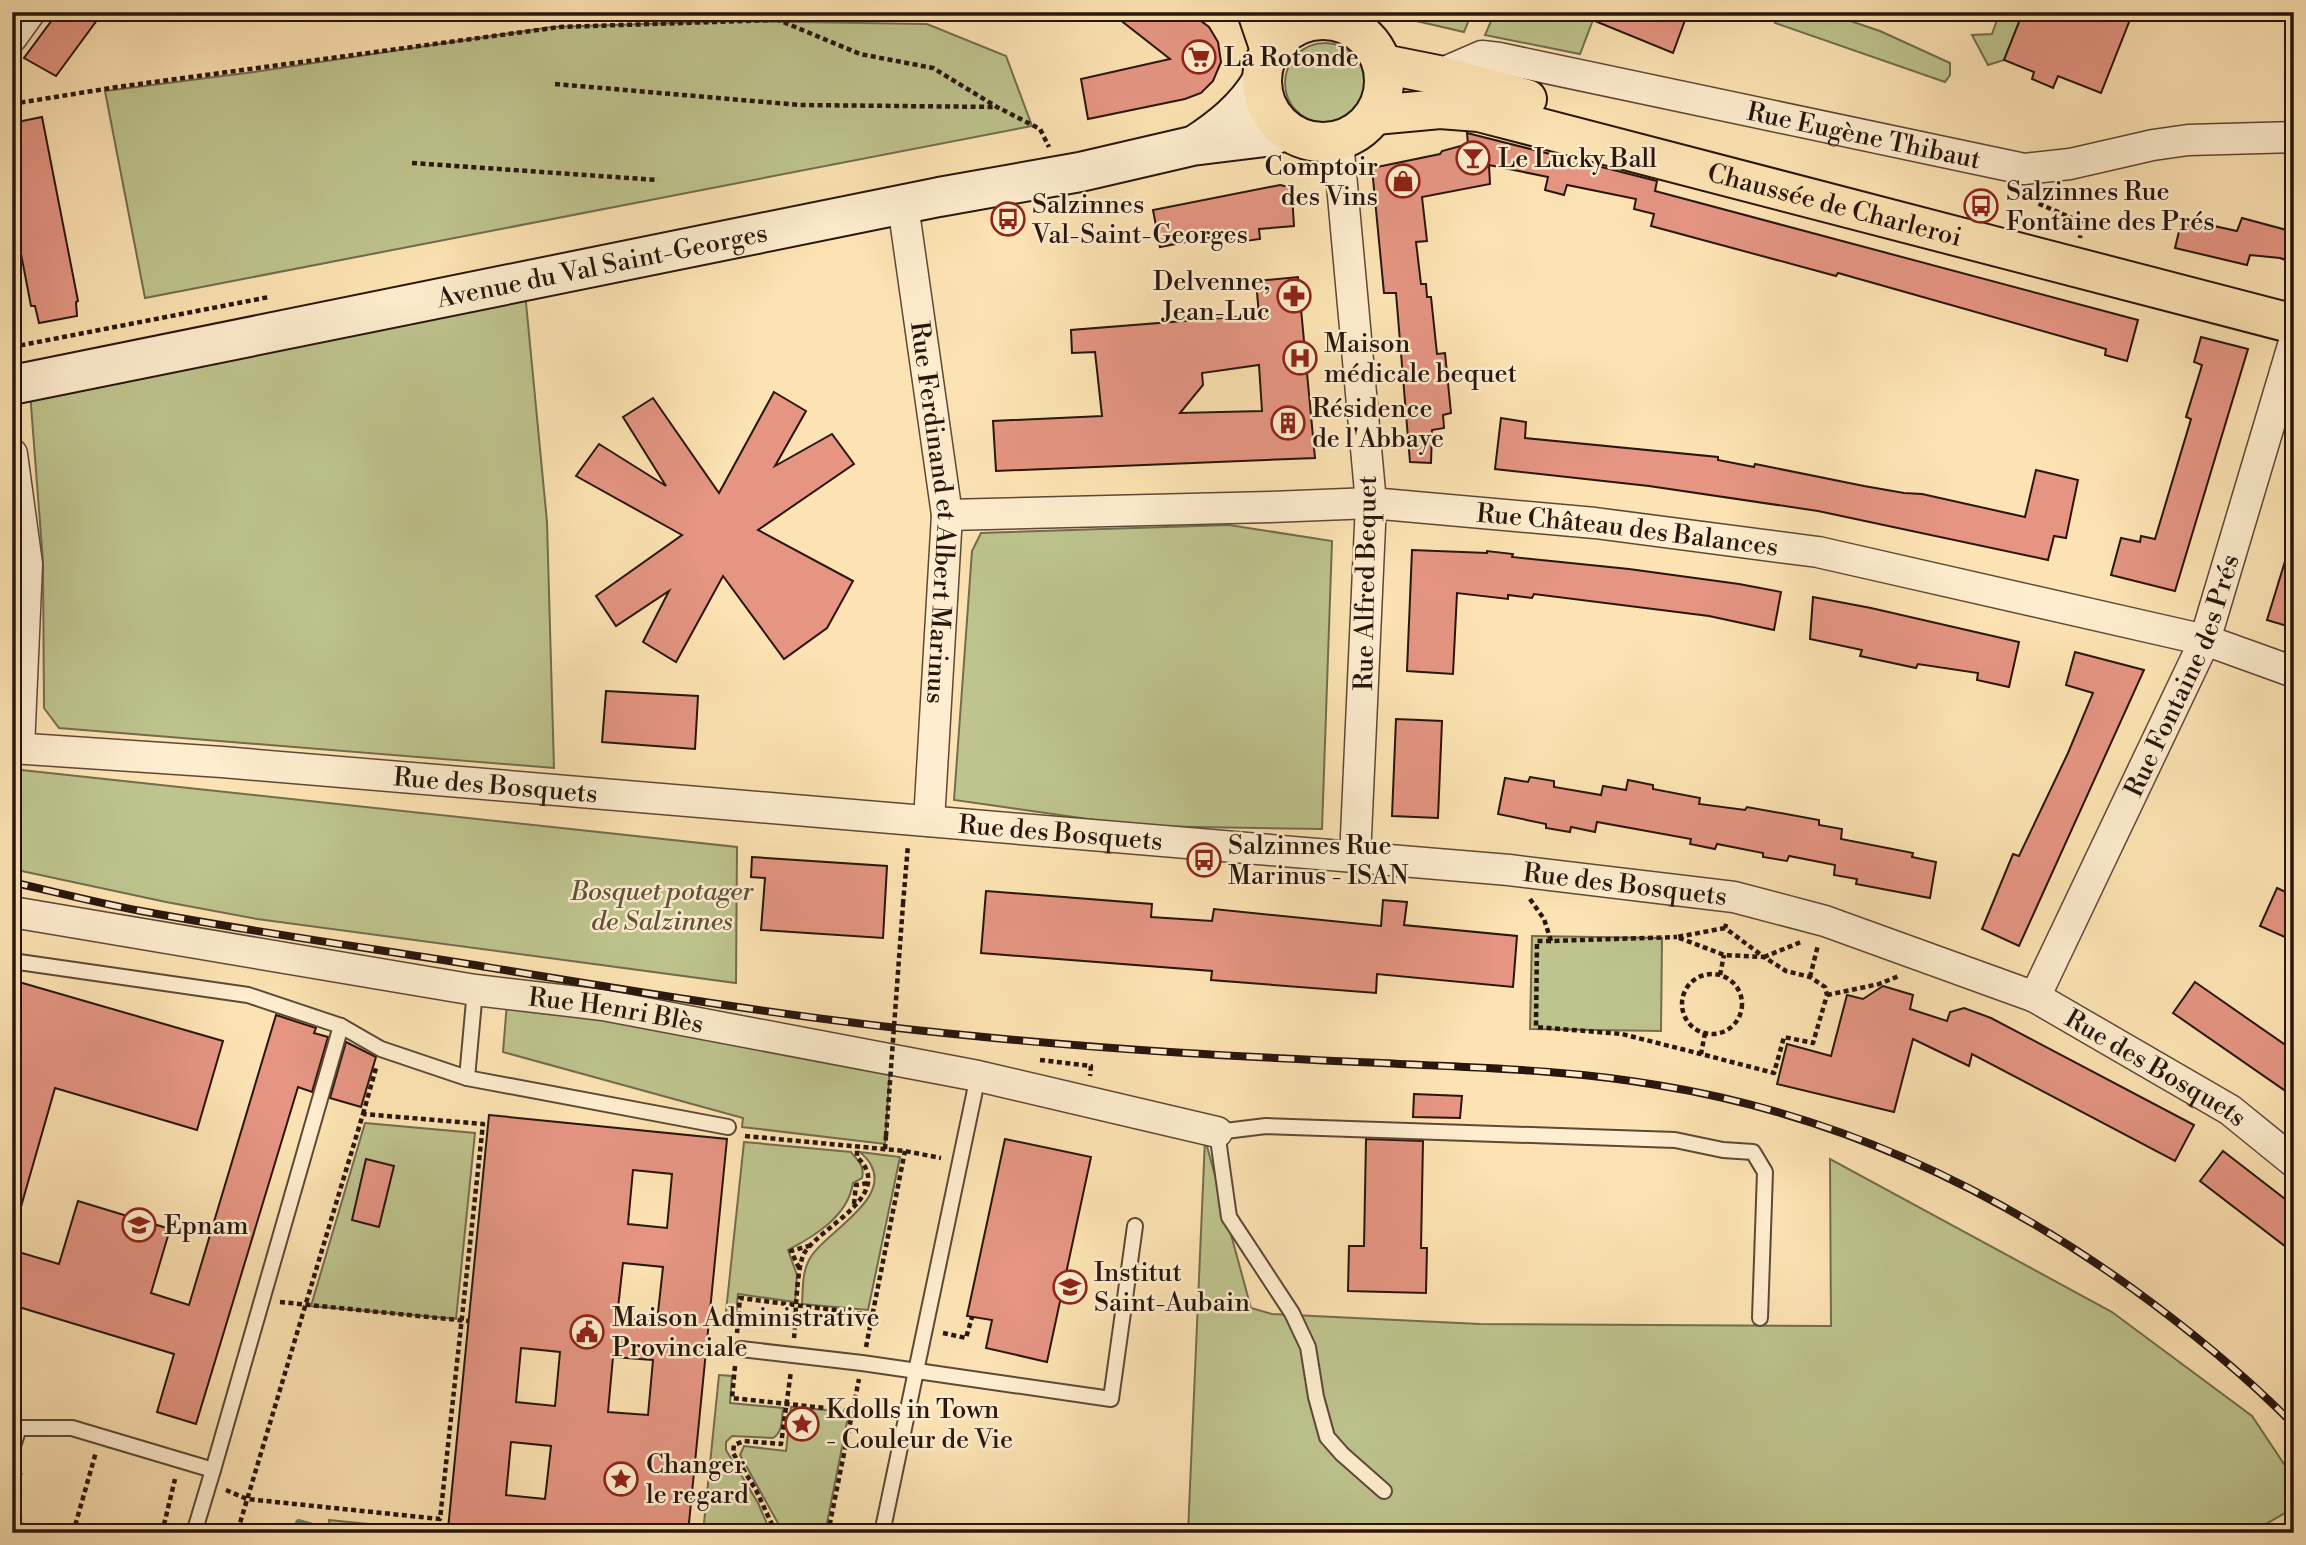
<svg xmlns="http://www.w3.org/2000/svg" width="2306" height="1545" font-family="'Libre Bodoni',serif">
  <style>
    .green { fill: #bec48e; stroke: #736c4e; stroke-width: 2 }
    .lines { fill: none; stroke-linecap: round; stroke-linejoin: round }
    .stream { stroke: #717a72; stroke-width: 8 }
    .building { fill: #e59582; stroke: #28150e; stroke-width: 2; fill-rule: evenodd }
    .lane-casing { stroke: #5d4837; stroke-width: 18 }
    .street-casing { stroke: #5d4837; stroke-width: 33 }
    .secondary-casing { stroke: #28150e; stroke-width: 42 }
    .primary-casing { stroke: #28150e; stroke-width: 42 }
    .path { stroke: #28150e; stroke-width: 4.5; stroke-dasharray: 5 3.5; stroke-linecap: butt }
    .lane { stroke: #feedce; stroke-width: 14 }
    .street { stroke: #feedce; stroke-width: 30 }
    .secondary { stroke: #feedce; stroke-width: 38 }
    .primary { stroke: #fde3b3; stroke-width: 38 }
    .rail-casing { stroke: #28150e; stroke-width: 8 }
    .rail { stroke: #feedce; stroke-width: 5; stroke-dasharray: 16; stroke-linecap: butt }
    .path-bridge { stroke: #28150e; stroke-width: 4.5; stroke-dasharray: 5 3.5; stroke-linecap: butt }
    .labels { text-anchor: middle; stroke-width: 5; stroke-linejoin: round; paint-order: stroke }
    .poi-label { font-size: 26px; fill: #28150e; stroke: #feedce; text-anchor: start }
    .street-label { font-size: 26px; fill: #28150e; stroke: #feedce }
    .park-label { font-size: 26px; font-style: italic; fill: #5c523b; stroke: #feedce }
  </style>
  <rect width="100%" height="100%" fill="#fde3b3"/>
  <filter id="stains"><feTurbulence type="fractalNoise" baseFrequency=".00286" numOctaves="4"/><feColorMatrix values="0 0 0 0 .2 0 0 0 0 .09 0 0 0 0 .02 0 0 0 .5 -.17"/></filter>
  <radialGradient id="worn" r=".72"><stop offset=".6" stop-color="#630" stop-opacity="0"/><stop offset="1" stop-color="#630" stop-opacity=".3"/></radialGradient>
  <g class="green">
    <polygon points="1391,12 1472,12 1464,32 1386,14"/>
    <polygon points="1495,12 1596,12 1580,54 1485,35"/>
    <polygon points="1779,12 1824,12 1880,31 1950,63 1950,75 1945,82 1775,23"/>
    <polygon points="2000,12 2023,12 2004,60 1988,65 1972,35 1992,34"/>
    <polygon points="737,21 927,24 1006,56 1032,126 145,298 105,91 254,72 552,27"/>
    <circle cx="1325" cy="83" r="40"/>
    <polygon points="525,292 547,522 554,768 59,728 44,708 43,562 30,392"/>
    <polygon points="1229,525 1332,541 1322,829 1137,826 954,800 972,551 981,533"/>
    <polygon points="12,769 737,847 736,983 257,919 166,902 12,869"/>
    <polygon points="1532,936 1662,938 1661,1031 1530,1029"/>
    <polygon points="507,1003 890,1066 885,1144 742,1127 743,1118 503,1052"/>
    <polygon points="365,1123 475,1133 456,1319 311,1306"/>
    <polygon points="1205,1139 1251,1308 1272,1314 1480,1324 1831,1326 1830,1159 2112,1312 2252,1416 2294,1479 2294,1508 2250,1533 1188,1533"/>
    <path d="M744,1142L851,1152C858,1161 865,1166 862,1178L853,1183C848,1216 815,1236 788,1250L797,1275L795,1302L738,1294L735,1323L725,1321Z"/>
    <path d="M860,1152L900,1157L868,1310L802,1304C803,1290 802,1273 809,1260C823,1233 891,1201 871,1165C869,1160 864,1156 860,1152Z"/>
    <path d="M719,1375L732,1376L730,1403L783,1408C782,1418 783,1432 773,1438L732,1436L726,1442V1450L758,1503L771,1533H703Z"/>
    <polygon points="791,1407 849,1412 825,1533 787,1533 779,1525 740,1455 744,1446 786,1451"/>
    <polygon points="329,1520 459,1533 330,1533"/>
  </g>
  <g class="lines">
    <polyline class="stream" points="299,1523 313,1527 318,1533"/>
  </g>
  <g class="building">
    <polygon points="58,12 103,12 56,76 24,58"/>
    <polygon points="1110,12 1189,12 1209,27 1218,42 1221,62 1213,81 1201,93 1185,99 1088,119 1081,79 1170,59"/>
    <polygon points="1573,12 1688,12 1673,53"/>
    <polygon points="2023,12 2133,12 2101,93 2058,76 2053,88 2032,79 2034,72 2004,60"/>
    <polygon points="42,117 78,301 76,302 77,316 39,323 35,306 31,306 12,207 12,123"/>
    <polygon points="1467,133 1657,181 1655,191 2138,320 2127,361 2105,355 2106,349 1838,273 1836,276 1651,226 1654,214 1634,209 1636,199 1567,185 1564,195 1545,190 1548,177 1489,165 1490,184 1422,197 1427,241 1416,242 1421,284 1426,284 1427,297 1431,297 1437,354 1445,353 1451,413 1443,415 1444,428 1432,430 1431,463 1410,462 1396,293 1384,293 1372,168 1440,154 1442,151 1468,144"/>
    <polygon points="1280,185 1289,187 1292,194 1294,226 1259,229 1260,239 1239,242 1238,238 1218,241 1217,236 1160,247 1153,210"/>
    <polygon points="2242,218 2294,232 2294,263 2280,258 2250,255 2247,265 2175,248 2182,219 2237,231"/>
    <path d="M1298,277L1315,458L996,471L993,421L1102,416L1095,352L1072,353L1071,330L1259,315L1256,281ZM1259,365L1262,411L1180,413L1203,385L1202,373Z"/>
    <polygon points="2201,337 2248,349 2175,591 2111,575 2121,538 2140,542 2141,536 2155,539 2191,419 2186,417 2202,365 2194,362"/>
    <polygon points="774,392 806,411 775,466 832,434 854,464 758,530 853,581 827,628 784,659 723,576 676,662 643,642 669,591 616,626 596,596 682,535 576,476 599,444 666,486 623,417 653,398 719,493"/>
    <polygon points="1501,418 1526,422 1525,438 1718,457 1718,460 1754,467 1755,464 1864,486 1904,493 1922,494 2025,517 2036,470 2078,480 2066,538 2054,536 2048,560 1818,511 1649,486 1495,469"/>
    <polygon points="2290,545 2294,546 2294,628 2267,620"/>
    <polygon points="1412,550 1487,553 1487,551 1513,554 1512,557 1629,569 1739,584 1781,592 1774,630 1709,616 1534,594 1532,598 1508,595 1508,599 1457,593 1453,674 1407,671"/>
    <polygon points="1813,597 1871,608 2019,642 2009,687 1977,680 1978,673 1918,664 1916,668 1860,656 1862,650 1810,639"/>
    <polygon points="2075,652 2144,670 2019,946 1982,929 2013,854 2019,856 2068,753 2093,693 2066,685"/>
    <polygon points="606,691 698,696 695,749 602,742"/>
    <polygon points="1396,719 1442,721 1438,818 1392,816"/>
    <polygon points="1530,777 1554,781 1554,787 1601,795 1603,786 1626,790 1628,780 1653,785 1653,789 1700,798 1699,804 1745,810 1747,807 1819,820 1819,825 1842,829 1841,839 1913,853 1912,857 1936,862 1930,898 1856,884 1857,879 1834,875 1835,865 1789,856 1787,861 1763,857 1763,853 1717,844 1715,849 1690,844 1691,839 1597,822 1595,832 1571,827 1570,832 1546,828 1546,824 1498,814 1505,778 1528,782"/>
    <polygon points="752,857 887,866 883,938 761,930 765,878 751,877"/>
    <polygon points="2277,888 2294,896 2294,941 2260,926"/>
    <polygon points="986,891 1152,904 1151,917 1212,921 1214,909 1381,926 1383,900 1407,902 1404,925 1517,936 1513,987 1377,974 1376,993 1211,980 1212,971 981,953"/>
    <polygon points="12,980 223,1041 197,1130 55,1088 18,1217 12,1216"/>
    <polygon points="2195,982 2294,1051 2294,1097 2173,1013"/>
    <polygon points="1883,986 1913,995 1910,1009 1947,1021 1950,1012 1964,1008 1991,1018 2194,1125 2175,1161 1972,1054 1969,1066 1913,1039 1894,1112 1777,1084 1787,1044 1831,1056 1847,995 1863,999"/>
    <polygon points="276,1015 316,1028 314,1033 328,1037 312,1092 298,1087 196,1424 157,1412 174,1354 12,1305 12,1250 59,1264 78,1201 170,1229 151,1293 189,1305"/>
    <polygon points="346,1042 376,1057 361,1107 330,1098"/>
    <polygon points="1414,1094 1462,1096 1460,1118 1413,1117"/>
    <path d="M489,1115L727,1139L688,1533H491L448,1529ZM633,1170L672,1174L667,1228L628,1224ZM623,1263L663,1267L657,1322L617,1317ZM521,1348L560,1352L555,1406L516,1402ZM613,1357L653,1360L648,1415L608,1412ZM511,1442L551,1446L545,1499L506,1495Z"/>
    <polygon points="1005,1139 1091,1157 1047,1362 986,1348 992,1320 967,1316"/>
    <polygon points="1366,1139 1423,1141 1421,1248 1427,1248 1426,1293 1348,1291 1349,1246 1364,1246"/>
    <polygon points="2223,1151 2294,1206 2294,1253 2200,1181"/>
    <polygon points="366,1159 394,1166 379,1227 352,1220"/>
  </g>
  <g class="lines">
    <defs>
      <g id="lane">
        <polyline points="12,961 248,995 341,1026 213,1470 72,1428 19,1428 12,1449"/>
        <polyline points="341,1026 381,1049 467,1078 475,990"/>
        <polyline points="467,1078 728,1127"/>
        <polyline points="741,1349 862,1363 1111,1399 1135,1226"/>
        <polyline points="1384,1491 1342,1454 1327,1437 1316,1397 1308,1347 1292,1313 1229,1217 1217,1132 1266,1126 1675,1140 1723,1150 1753,1152 1765,1172 1760,1318"/>
        <polyline points="194,1533 213,1470"/>
        <polyline points="882,1533 978,1076"/>
      </g>
      <g id="street">
        <polyline points="12,37 30,12"/>
        <path id="s1" d="M1438,75L1482,56L1499,58L2024,169L2070,164L2153,145L2188,140L2294,137"/>
        <polyline points="1338,141 1371,503 1355,858"/>
        <path id="s2" d="M903,205L947,515L929,821"/>
        <polyline points="12,454 27,564 19,748"/>
        <path id="s3" d="M947,515L1271,507L1371,503L1595,523L1818,552L2205,640L2294,672"/>
        <path id="s4" d="M12,748L222,762L1509,870L1734,897L1825,921L2035,997L2230,1110L2294,1162"/>
        <path id="s5" d="M12,912L475,990L603,1005L978,1076L1217,1132"/>
        <path id="s6" d="M2035,997L2205,640L2294,342"/>
      </g>
      <g id="secondary">
        <path d="M1195,145C1221,128 1245,109 1261,82"/>
        <path id="s7" d="M12,385L939,197L1080,172L1192,146L1272,136L1285,130"/>
      </g>
      <g id="primary">
        <polyline points="1257,12 1270,50"/>
        <circle cx="1323" cy="81" r="61"/>
        <polyline points="1383,64 1438,75 1527,99"/>
        <path id="s8" d="M1375,115L1440,109L1479,112L2294,324"/>
      </g>
    </defs>
    <use href="#lane" class="lane-casing"/>
    <use href="#street" class="street-casing"/>
    <use href="#secondary" class="secondary-casing"/>
    <use href="#primary" class="primary-casing"/>
    <g class="path">
      <polyline points="776,19 860,54 933,68 997,107 1040,129 1049,147"/>
      <polyline points="1202,22 1207,12"/>
      <polyline points="555,84 800,105 997,107"/>
      <polyline points="12,104 117,87 560,27 775,20"/>
      <polyline points="412,163 658,180"/>
      <polyline points="2050,195 2037,203 2081,222 2080,238"/>
      <polyline points="12,347 269,297"/>
      <polyline points="1530,899 1544,919 1551,941 1677,937"/>
      <polyline points="903,904 908,845"/>
      <polyline points="1725,928 1677,937 1724,955 1764,957 1725,928 1727,921"/>
      <polyline points="1551,941 1537,941 1536,1027 1622,1034 1701,1054"/>
      <polyline points="1764,957 1801,942"/>
      <circle cx="1712" cy="1004" r="30"/>
      <polyline points="1720,975 1724,955"/>
      <polyline points="1810,977 1818,945"/>
      <polyline points="1827,995 1879,984 1899,976"/>
      <polyline points="1705,1033 1701,1054 1774,1073 1784,1037 1813,1043 1827,995 1825,987 1810,977 1786,971 1764,957"/>
      <polyline points="1040,1060 1091,1066 1090,1076"/>
      <polyline points="363,1114 376,1068"/>
      <polyline points="745,1136 905,1151 941,1158"/>
      <polyline points="885,1149 886,1136"/>
      <polyline points="854,1204 856,1185 868,1183"/>
      <polyline points="799,1268 791,1251 812,1245"/>
      <polyline points="280,1302 468,1321"/>
      <polyline points="737,1333 740,1298 873,1315"/>
      <polyline points="943,1333 966,1338 972,1317"/>
      <path d="M794,1338C796,1319 796,1265 805,1252C823,1225 896,1194 857,1157V1147"/>
      <polyline points="707,1343 723,1346"/>
      <polyline points="866,1347 905,1151"/>
      <polyline points="735,1366 732,1398 853,1411"/>
      <polyline points="15,1469 21,1470 16,1490 22,1533"/>
      <path d="M226,1490L247,1499L440,1519L483,1124L363,1114C321,1253 279,1393 237,1533"/>
      <polyline points="73,1533 96,1452"/>
      <polyline points="162,1533 175,1479"/>
      <polyline points="268,1533 280,1530 295,1533"/>
      <polyline points="776,1533 756,1490 733,1453 734,1445 744,1441 781,1444 791,1371"/>
      <polyline points="828,1533 859,1379"/>
      <polyline points="2291,1533 2294,1531"/>
    </g>
    <use href="#lane" class="lane"/>
    <use href="#street" class="street"/>
    <use href="#secondary" class="secondary"/>
    <use href="#primary" class="primary"/>
    <defs>
      <path id="rail" d="M12,882C55,892 98,903 141,911C248,931 355,946 462,963C632,991 803,1020 974,1036C1110,1050 1245,1057 1382,1063C1474,1068 1566,1069 1657,1085C1831,1113 1986,1184 2129,1286C2187,1328 2243,1373 2294,1425"/>
    </defs>
    <use href="#rail" class="rail-casing"/>
    <use href="#rail" class="rail"/>
    <polyline class="path-bridge" points="886,1136 903,904"/>
  </g>
  <defs>
    <symbol id="supermarket-ring" viewBox="-11 -11 22 22"><circle r="9.5" fill="#feedce" stroke="#8f2418" stroke-width="1.5"/><path d="M-6-5.5h2.5l.6 2H6L4.5 2H-2.5L-4.4-4H-6ZM-1.5 3.2a1.3 1.3 0 1 0 .1 0ZM3 3.2a1.3 1.3 0 1 0 .1 0Z" fill="#8f2418"/></symbol>
    <symbol id="bar-ring" viewBox="-11 -11 22 22"><circle r="9.5" fill="#feedce" stroke="#8f2418" stroke-width="1.5"/><path d="M-6-5H6L.8 .8V4.5H3.5V6h-7V4.5H-.8V.8Z" fill="#8f2418"/></symbol>
    <symbol id="shop-ring" viewBox="-11 -11 22 22"><circle r="9.5" fill="#feedce" stroke="#8f2418" stroke-width="1.5"/><path d="M-5-2.5h2.3a2.7 3.5 0 0 1 5.4 0H5L5.5 6h-11ZM-1.5-2.5h3a1.5 2.3 0 0 0-3 0Z" fill="#8f2418"/></symbol>
    <symbol id="bus-ring" viewBox="-11 -11 22 22"><circle r="9.5" fill="#feedce" stroke="#8f2418" stroke-width="1.5"/><path d="M-5-6H5V4H4V6H2V4H-2V6H-4V4H-5ZM-3.5-4V0h7V-4ZM-3.5 1.2v1.5H-2V1.2ZM2 1.2v1.5H3.5V1.2Z" fill="#8f2418"/></symbol>
    <symbol id="pharmacy-ring" viewBox="-11 -11 22 22"><circle r="9.5" fill="#feedce" stroke="#8f2418" stroke-width="1.5"/><path d="M-2-6h4v4h4v4h-4v4h-4v-4h-4v-4h4Z" fill="#8f2418"/></symbol>
    <symbol id="hospital-ring" viewBox="-11 -11 22 22"><circle r="9.5" fill="#feedce" stroke="#8f2418" stroke-width="1.5"/><path d="M-5-5h3v3.5h4V-5h3V5h-3V1.5h-4V5h-3Z" fill="#8f2418"/></symbol>
    <symbol id="building-ring" viewBox="-11 -11 22 22"><circle r="9.5" fill="#feedce" stroke="#8f2418" stroke-width="1.5"/><path d="M-4-6H4V6H1V3H-1V6H-4ZM-2.5-4.3h1.7v1.8h-1.7ZM.8-4.3h1.7v1.8H.8ZM-2.5-1h1.7V.8h-1.7ZM.8-1h1.7V.8H.8Z" fill="#8f2418"/></symbol>
    <symbol id="university-ring" viewBox="-11 -11 22 22"><circle r="9.5" fill="#feedce" stroke="#8f2418" stroke-width="1.5"/><path d="M0-5L7-2L0 1L-7-2ZM-4 1L0 2.5L4 1V4Q0 6-4 4Z" fill="#8f2418"/></symbol>
    <symbol id="school-ring" viewBox="-11 -11 22 22"><circle r="9.5" fill="#feedce" stroke="#8f2418" stroke-width="1.5"/><path d="M0-5L7-2L0 1L-7-2ZM-4 1L0 2.5L4 1V4Q0 6-4 4Z" fill="#8f2418"/></symbol>
    <symbol id="civic-ring" viewBox="-11 -11 22 22"><circle r="9.5" fill="#feedce" stroke="#8f2418" stroke-width="1.5"/><path d="M-.6-6.5H3V-4.5H.6V-3L4-1V1h2V6H-6V1h2V-1L-.6-3ZM-1.2 2.5V6h2.4V2.5Z" fill="#8f2418"/></symbol>
    <symbol id="sight-ring" viewBox="-11 -11 22 22"><circle r="9.5" fill="#feedce" stroke="#8f2418" stroke-width="1.5"/><path d="M0-6L1.8-2.2L6-1.7L2.9 1.2L3.7 5.4L0 3.3L-3.7 5.4L-2.9 1.2L-6-1.7L-1.8-2.2Z" fill="#8f2418"/></symbol>
  </defs>
  <g fill-rule="evenodd">
    <use href="#supermarket-ring" x="1180" y="38" width="38" height="38"/>
    <use href="#bar-ring" x="1454" y="139" width="38" height="38"/>
    <use href="#shop-ring" x="1384" y="162" width="38" height="38"/>
    <use href="#bus-ring" x="1962" y="187" width="38" height="38"/>
    <use href="#bus-ring" x="989" y="200" width="38" height="38"/>
    <use href="#pharmacy-ring" x="1275" y="277" width="38" height="38"/>
    <use href="#hospital-ring" x="1281" y="339" width="38" height="38"/>
    <use href="#building-ring" x="1269" y="404" width="38" height="38"/>
    <use href="#bus-ring" x="1185" y="841" width="38" height="38"/>
    <use href="#university-ring" x="120" y="1206" width="38" height="38"/>
    <use href="#school-ring" x="1051" y="1268" width="38" height="38"/>
    <use href="#civic-ring" x="568" y="1313" width="38" height="38"/>
    <use href="#sight-ring" x="783" y="1405" width="38" height="38"/>
    <use href="#sight-ring" x="602" y="1460" width="38" height="38"/>
  </g>
  <g class="labels">
    <g class="poi-label">
      <text x="1224" y="66">La Rotonde</text>
      <text x="1498" y="167">Le Lucky Ball</text>
      <text x="1378" y="175" text-anchor="end">Comptoir<tspan x="1378" dy="30">des Vins</tspan></text>
      <text x="2006" y="200">Salzinnes Rue<tspan x="2006" dy="30">Fontaine des Prés</tspan></text>
      <text x="1032" y="213">Salzinnes<tspan x="1032" dy="30">Val-Saint-Georges</tspan></text>
      <text x="1270" y="290" text-anchor="end">Delvenne,<tspan x="1270" dy="30">Jean-Luc</tspan></text>
      <text x="1324" y="352">Maison<tspan x="1324" dy="30">médicale bequet</tspan></text>
      <text x="1312" y="417">Résidence<tspan x="1312" dy="30">de l'Abbaye</tspan></text>
      <text x="1228" y="854">Salzinnes Rue<tspan x="1228" dy="30">Marinus - ISAN</tspan></text>
      <text x="164" y="1234">Epnam</text>
      <text x="1094" y="1281">Institut<tspan x="1094" dy="30">Saint-Aubain</tspan></text>
      <text x="612" y="1326">Maison Administrative<tspan x="612" dy="30">Provinciale</tspan></text>
      <text x="826" y="1418">Kdolls in Town<tspan x="826" dy="30">- Couleur de Vie</tspan></text>
      <text x="646" y="1473">Changer<tspan x="646" dy="30">le regard</tspan></text>
    </g>
    <g class="street-label">
      <text dy="9" stroke="none"><textPath href="#s1" startOffset="438">Rue Eugène Thibaut</textPath></text>
      <text dy="9" stroke="none"><textPath href="#s8" startOffset="472">Chaussée de Charleroi</textPath></text>
      <text dy="9" stroke="none"><textPath href="#s7" startOffset="602">Avenue du Val Saint-Georges</textPath></text>
      <text dy="9" stroke="none"><textPath href="#s2" startOffset="310">Rue Ferdinand et Albert Marinus</textPath></text>
      <text dy="9" stroke="none"><textPath href="#s3" startOffset="682">Rue Château des Balances</textPath></text>
      <text transform="translate(1365 583) rotate(-89)" y="9">Rue Alfred Bequet</text>
      <text dy="9" stroke="none"><textPath href="#s6" startOffset="354">Rue Fontaine des Prés</textPath></text>
      <text dy="9" stroke="none"><textPath href="#s4" startOffset="485">Rue des Bosquets</textPath></text>
      <text dy="9" stroke="none"><textPath href="#s4" startOffset="1052">Rue des Bosquets</textPath></text>
      <text dy="9" stroke="none"><textPath href="#s4" startOffset="1619">Rue des Bosquets</textPath></text>
      <text dy="9" stroke="none"><textPath href="#s5" startOffset="612">Rue Henri Blès</textPath></text>
      <text dy="9" stroke="none"><textPath href="#s4" startOffset="2186">Rue des Bosquets</textPath></text>
    </g>
    <g class="park-label">
      <text x="662" y="900">Bosquet potager<tspan x="662" dy="30">de Salzinnes</tspan></text>
    </g>
  </g>
  <rect width="2306" height="1545" fill="none" stroke="#fde3b3" stroke-width="42"/>
  <rect x="14" y="14" width="2278" height="1517" fill="none" stroke="#28150e" stroke-width="3.5"/>
  <rect x="21" y="21" width="2264" height="1503" fill="none" stroke="#28150e" stroke-width="2"/>
  <rect width="100%" height="100%" filter="url(#stains)"/>
  <rect width="100%" height="100%" fill="url(#worn)"/>
</svg>
